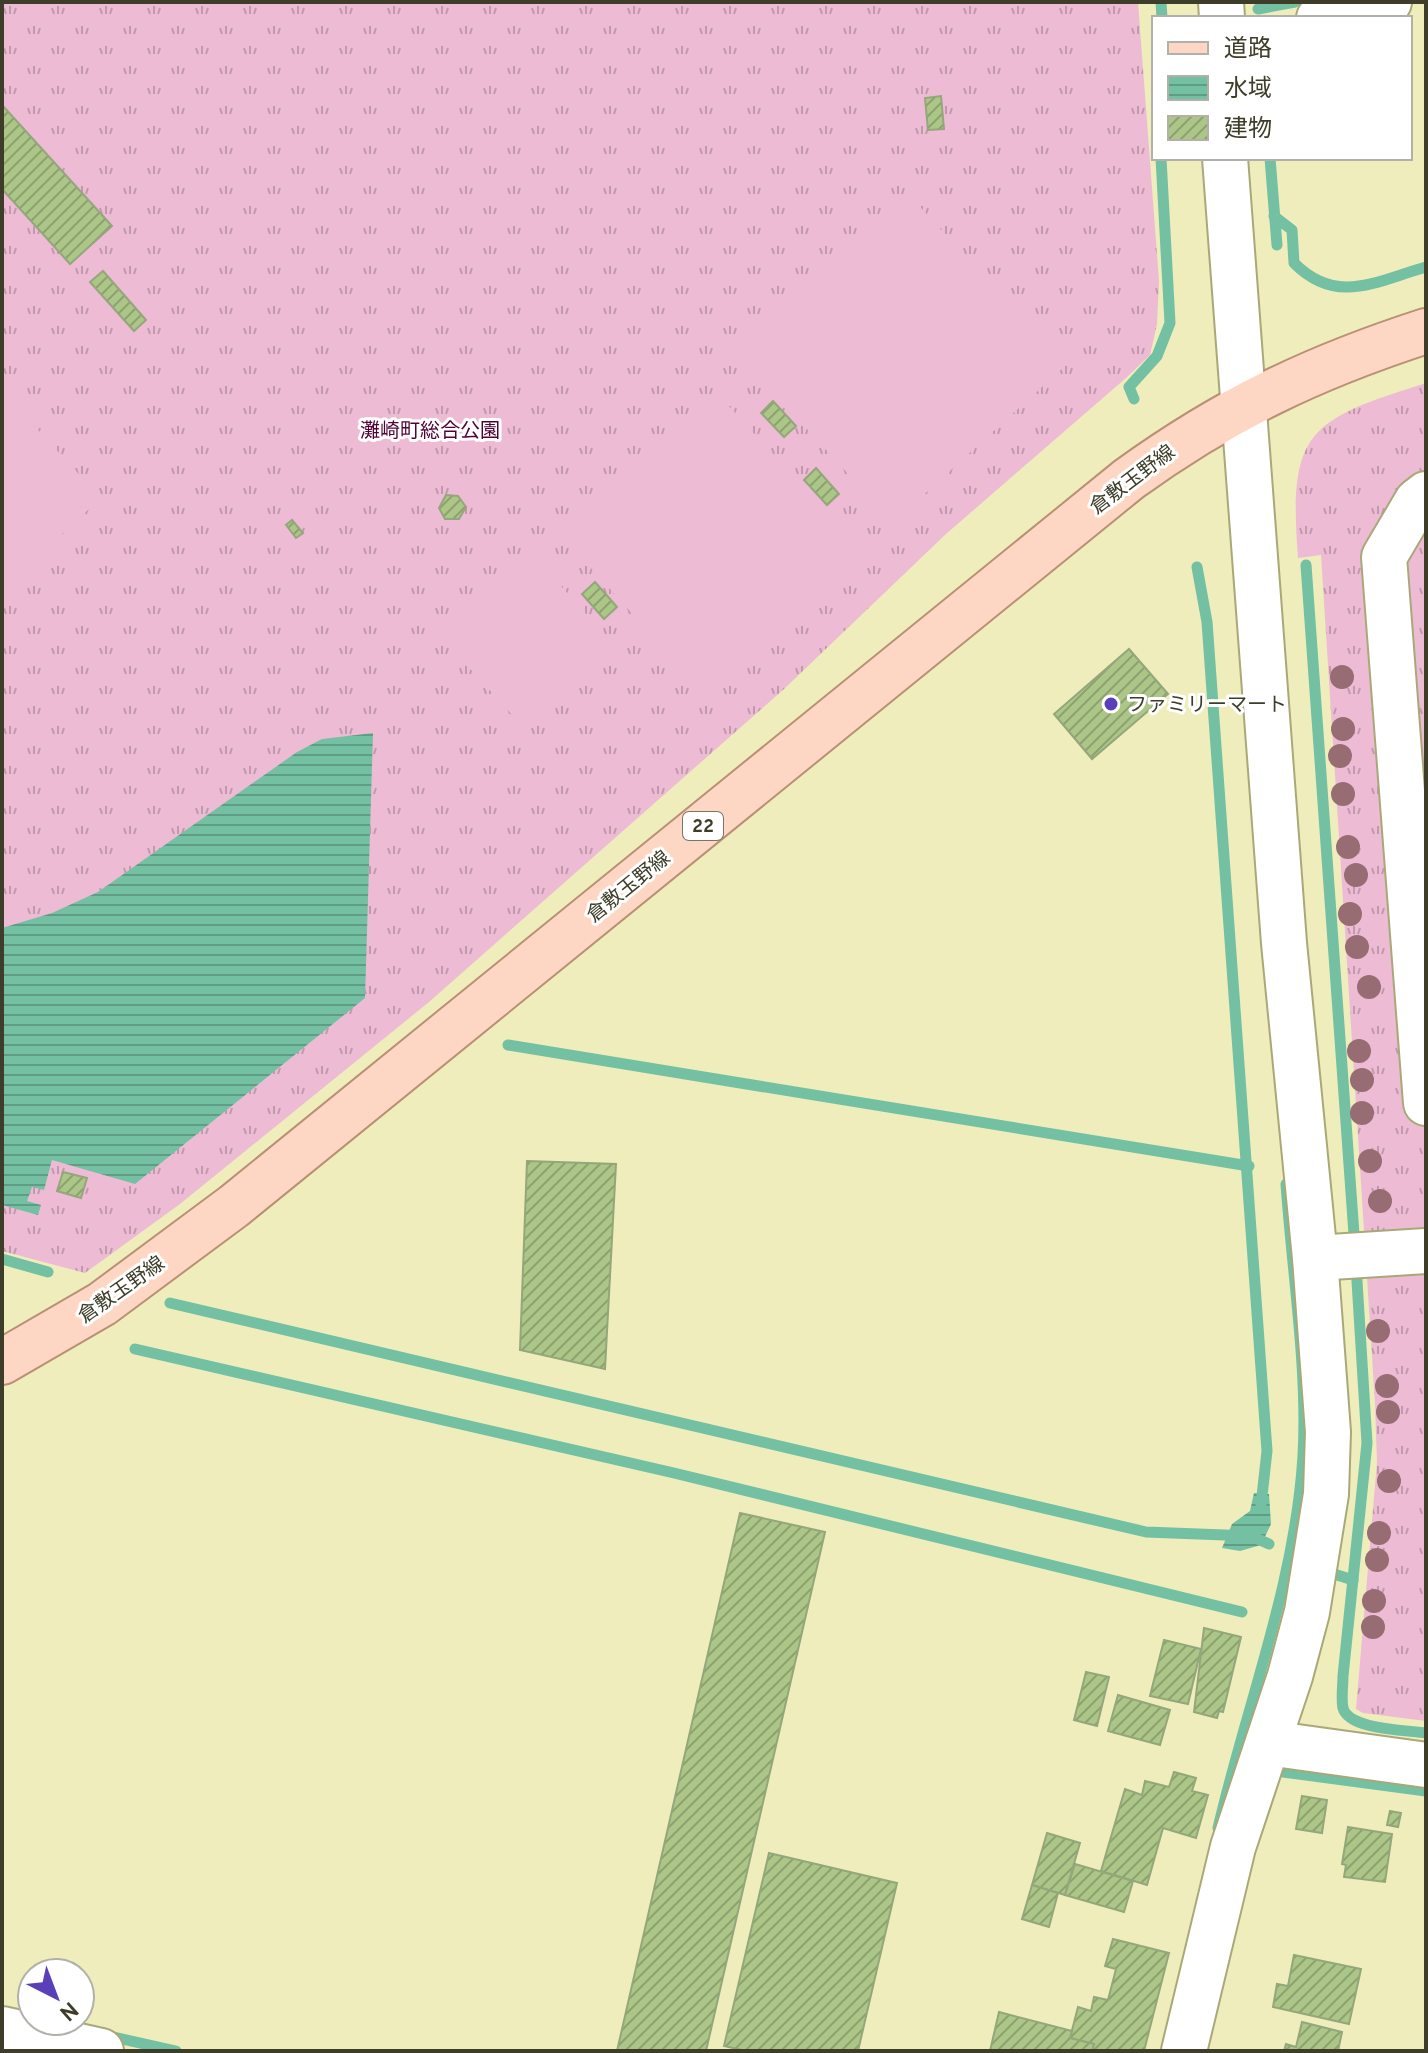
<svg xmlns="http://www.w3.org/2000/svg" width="1428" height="2053" font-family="Overpass,'Noto Sans JP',sans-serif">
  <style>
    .grass { fill: url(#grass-tufts) }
    .pitch { fill: #edbbd4 }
    .water { fill: url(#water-rules) }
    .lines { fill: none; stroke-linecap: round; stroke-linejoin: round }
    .stream { stroke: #73c0a2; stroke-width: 11 }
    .building { fill: url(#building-hatch); stroke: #94a77b; stroke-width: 2 }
    .minor-casing { stroke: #a9a878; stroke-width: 48 }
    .major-casing { stroke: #ba9074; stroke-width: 48 }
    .minor { stroke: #fff; stroke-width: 44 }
    .major { stroke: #fed7c4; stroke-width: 44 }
    .tree { fill: #976c72 }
    .poi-dot { fill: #5940b8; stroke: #fff; stroke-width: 3 }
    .labels { text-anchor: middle; stroke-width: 6; stroke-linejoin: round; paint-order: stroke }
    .shield { fill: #fff; stroke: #777769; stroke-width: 2 }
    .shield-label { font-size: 18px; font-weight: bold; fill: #3d3d29 }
    .park-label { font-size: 20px; fill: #500236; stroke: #fff }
    .street-label { font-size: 20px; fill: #3d3d29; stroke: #fff }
    .poi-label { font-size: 20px; fill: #3d3d29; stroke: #fff; text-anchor: start }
  </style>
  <defs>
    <pattern id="grass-tufts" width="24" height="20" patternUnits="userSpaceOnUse" patternTransform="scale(2)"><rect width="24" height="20" fill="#edbbd4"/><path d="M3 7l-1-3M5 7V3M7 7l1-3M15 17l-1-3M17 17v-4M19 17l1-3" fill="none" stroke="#c199ac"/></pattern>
    <pattern id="water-rules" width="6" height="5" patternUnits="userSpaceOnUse" patternTransform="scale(2)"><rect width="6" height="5" fill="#73c0a2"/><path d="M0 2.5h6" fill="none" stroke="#609d84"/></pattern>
    <pattern id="building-hatch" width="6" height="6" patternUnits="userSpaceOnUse" patternTransform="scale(2)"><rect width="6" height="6" fill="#acc688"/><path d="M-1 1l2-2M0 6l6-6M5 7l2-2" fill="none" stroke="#8da26f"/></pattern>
  </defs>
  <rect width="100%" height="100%" fill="#eeedbb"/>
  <g class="grass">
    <polygon points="2,2 1138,2 1159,281 1157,324 1150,355 1126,378 946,534 784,689 429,1002 180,1204 85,1273 2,1251"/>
    <path d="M1426,383V1721L1363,1713L1356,1709L1377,1462L1375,1403L1321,555L1298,558C1288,430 1309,420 1426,383Z"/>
  </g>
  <g class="pitch">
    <polygon points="911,197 1066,365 893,523 739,355"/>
    <polygon points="2,391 101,498 2,589"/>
    <polygon points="717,393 861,551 704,693 561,535"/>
    <polygon points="535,557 614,645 524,728 444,640"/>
  </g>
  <g class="water">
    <polygon points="373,733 365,998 135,1184 52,1160 44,1190 32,1187 27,1201 41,1205 38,1215 2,1205 2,928 52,913 98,892 297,752 322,739"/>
    <polygon points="1254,1493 1269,1494 1271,1524 1261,1545 1240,1551 1222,1548 1232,1524 1250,1511"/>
  </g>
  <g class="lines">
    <g class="stream">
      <polyline points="1161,2 1162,18"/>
      <polyline points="1258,9 1295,2"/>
      <polyline points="1270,158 1277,245"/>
      <path d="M1274,216L1292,230L1294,263C1337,306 1376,281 1426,267"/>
      <polyline points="1134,399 1129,387 1157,356 1170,323 1161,158"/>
      <polyline points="1306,565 1355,1248"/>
      <polyline points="1197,567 1207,622 1267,1451 1261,1505"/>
      <polyline points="508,1045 1249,1166"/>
      <polyline points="2,1259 48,1272"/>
      <path d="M1356,1265L1367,1443L1343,1676C1343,1685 1341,1699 1343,1708C1349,1730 1407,1730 1426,1733"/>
      <polyline points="170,1303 1146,1532 1251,1536 1269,1544"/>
      <polyline points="135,1349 674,1473 1242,1612"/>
      <polyline points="1334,1574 1353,1580"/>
      <polyline points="1283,1772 1426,1791"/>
      <path d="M1218,1828C1247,1704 1295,1584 1303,1456C1308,1370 1292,1271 1286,1184"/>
      <polyline points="104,2035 176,2051"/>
    </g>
  </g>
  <g class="building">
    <polygon points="941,96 944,129 928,130 925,98"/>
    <polygon points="2,105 112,226 70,264 2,189"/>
    <polygon points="103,271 146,320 134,331 90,282"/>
    <polygon points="773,401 796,426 784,437 761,413"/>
    <polygon points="816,468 839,494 827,505 804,480"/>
    <polygon points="446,495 458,496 466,507 459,519 445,519 439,508"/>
    <polygon points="292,520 303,533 296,538 286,525"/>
    <polygon points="595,582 617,607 604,619 582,594"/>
    <polygon points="1129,649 1168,694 1092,759 1054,714"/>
    <polygon points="527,1161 616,1164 605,1369 520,1350"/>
    <polygon points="63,1172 87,1178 81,1198 57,1191"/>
    <polygon points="740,1513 825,1532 706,2051 617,2051"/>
    <polygon points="1204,1628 1241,1637 1223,1712 1219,1711 1217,1718 1194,1712"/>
    <polygon points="1164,1640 1201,1649 1188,1704 1150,1696"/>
    <polygon points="1086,1672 1109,1677 1097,1726 1074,1720"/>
    <polygon points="1118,1695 1170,1710 1160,1745 1108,1731"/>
    <polygon points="1174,1772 1196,1778 1192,1791 1208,1795 1196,1838 1163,1828 1147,1885 1101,1871 1125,1789 1142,1795 1145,1781 1169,1787"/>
    <polygon points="1302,1796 1327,1800 1322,1833 1296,1829"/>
    <polygon points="1390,1811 1401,1813 1398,1827 1387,1825"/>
    <polygon points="1348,1827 1392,1834 1385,1882 1344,1877 1346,1865 1342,1864"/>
    <polygon points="1047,1833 1080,1843 1065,1895 1032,1885"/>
    <polygon points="769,1853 897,1883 858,2051 746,2051 724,2046"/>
    <polygon points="1075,1864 1133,1881 1124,1912 1065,1895"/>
    <polygon points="1032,1885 1058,1893 1049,1927 1022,1919"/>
    <polygon points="1113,1939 1169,1953 1144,2051 1092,2051 1094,2044 1070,2038 1078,2007 1091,2011 1094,1997 1108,2000 1116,1969 1105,1966"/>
    <polygon points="1294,1955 1361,1969 1349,2024 1273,2007 1277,1984 1288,1986"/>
    <polygon points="999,2012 1072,2031 1070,2038 1094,2044 1092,2051 990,2051"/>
    <polygon points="1302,2022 1342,2032 1338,2051 1284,2051 1286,2044 1296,2047"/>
  </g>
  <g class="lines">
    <defs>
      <g id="minor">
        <polyline points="1221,2 1222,18"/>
        <polyline points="1319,18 1389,2"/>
        <polyline points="1426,494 1417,501 1384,557 1426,1103"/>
        <polyline points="1315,1258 1426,1251"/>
        <polyline points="1268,1743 1426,1765"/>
        <polyline points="2,2029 101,2051"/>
        <polyline points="1184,2051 1233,1847 1290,1676 1307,1612 1326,1494 1328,1432 1315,1258 1284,943 1225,158"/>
      </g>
      <path id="major" d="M2,1362L102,1304L234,1206L1129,479C1226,409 1312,368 1426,331"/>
    </defs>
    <use href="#minor" class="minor-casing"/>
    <use href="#major" class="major-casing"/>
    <use href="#minor" class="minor"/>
    <use href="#major" class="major"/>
  </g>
  <g class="tree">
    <circle cx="1342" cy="677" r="12"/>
    <circle cx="1343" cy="729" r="12"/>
    <circle cx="1340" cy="756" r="12"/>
    <circle cx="1343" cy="794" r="12"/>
    <circle cx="1348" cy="847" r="12"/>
    <circle cx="1356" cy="875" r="12"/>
    <circle cx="1350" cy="914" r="12"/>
    <circle cx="1357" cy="947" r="12"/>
    <circle cx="1369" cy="987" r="12"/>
    <circle cx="1359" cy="1051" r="12"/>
    <circle cx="1362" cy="1080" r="12"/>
    <circle cx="1362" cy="1113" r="12"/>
    <circle cx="1370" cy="1161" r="12"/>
    <circle cx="1380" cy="1201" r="12"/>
    <circle cx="1378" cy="1331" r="12"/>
    <circle cx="1387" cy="1386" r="12"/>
    <circle cx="1388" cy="1412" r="12"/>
    <circle cx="1389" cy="1481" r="12"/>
    <circle cx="1379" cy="1533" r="12"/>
    <circle cx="1377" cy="1560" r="12"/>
    <circle cx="1374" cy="1601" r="12"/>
    <circle cx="1373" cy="1627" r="12"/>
  </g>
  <circle class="poi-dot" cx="1111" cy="704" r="8"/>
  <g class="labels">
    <rect class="shield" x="683" y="812" width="40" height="28" rx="6"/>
    <g class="shield-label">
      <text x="703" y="832">22</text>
    </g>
    <g class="park-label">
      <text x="430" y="437">灘崎町総合公園</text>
    </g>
    <g class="street-label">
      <text transform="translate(1132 479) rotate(-37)" y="7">倉敷玉野線</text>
      <text transform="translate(628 886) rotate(-39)" y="7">倉敷玉野線</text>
      <text transform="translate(121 1289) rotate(-35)" y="7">倉敷玉野線</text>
    </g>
    <g class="poi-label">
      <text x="1127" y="711">ファミリーマート</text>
    </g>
  </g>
  <rect width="1428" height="2053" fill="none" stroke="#3d3d29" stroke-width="8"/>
  <rect x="1152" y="16" width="260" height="144" fill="#ffffff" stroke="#b1b1a9" stroke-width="2"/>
  <rect x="1168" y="42" width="40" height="12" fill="#fed7c4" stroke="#b1b1a9" stroke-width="2"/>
  <text x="1224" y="56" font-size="24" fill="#3d3d29">道路</text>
  <rect x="1168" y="76" width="40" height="24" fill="url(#water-rules)" stroke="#b1b1a9" stroke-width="2"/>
  <text x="1224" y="96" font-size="24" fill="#3d3d29">水域</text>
  <rect x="1168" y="116" width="40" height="24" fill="url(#building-hatch)" stroke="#b1b1a9" stroke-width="2"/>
  <text x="1224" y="136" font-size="24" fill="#3d3d29">建物</text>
  <g transform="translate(56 1997) rotate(138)"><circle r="38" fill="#ffffff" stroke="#b1b1a9" stroke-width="2"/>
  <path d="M0-6L14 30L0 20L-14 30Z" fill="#5940b8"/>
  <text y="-12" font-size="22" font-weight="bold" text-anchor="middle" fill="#3d3d29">N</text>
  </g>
</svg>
